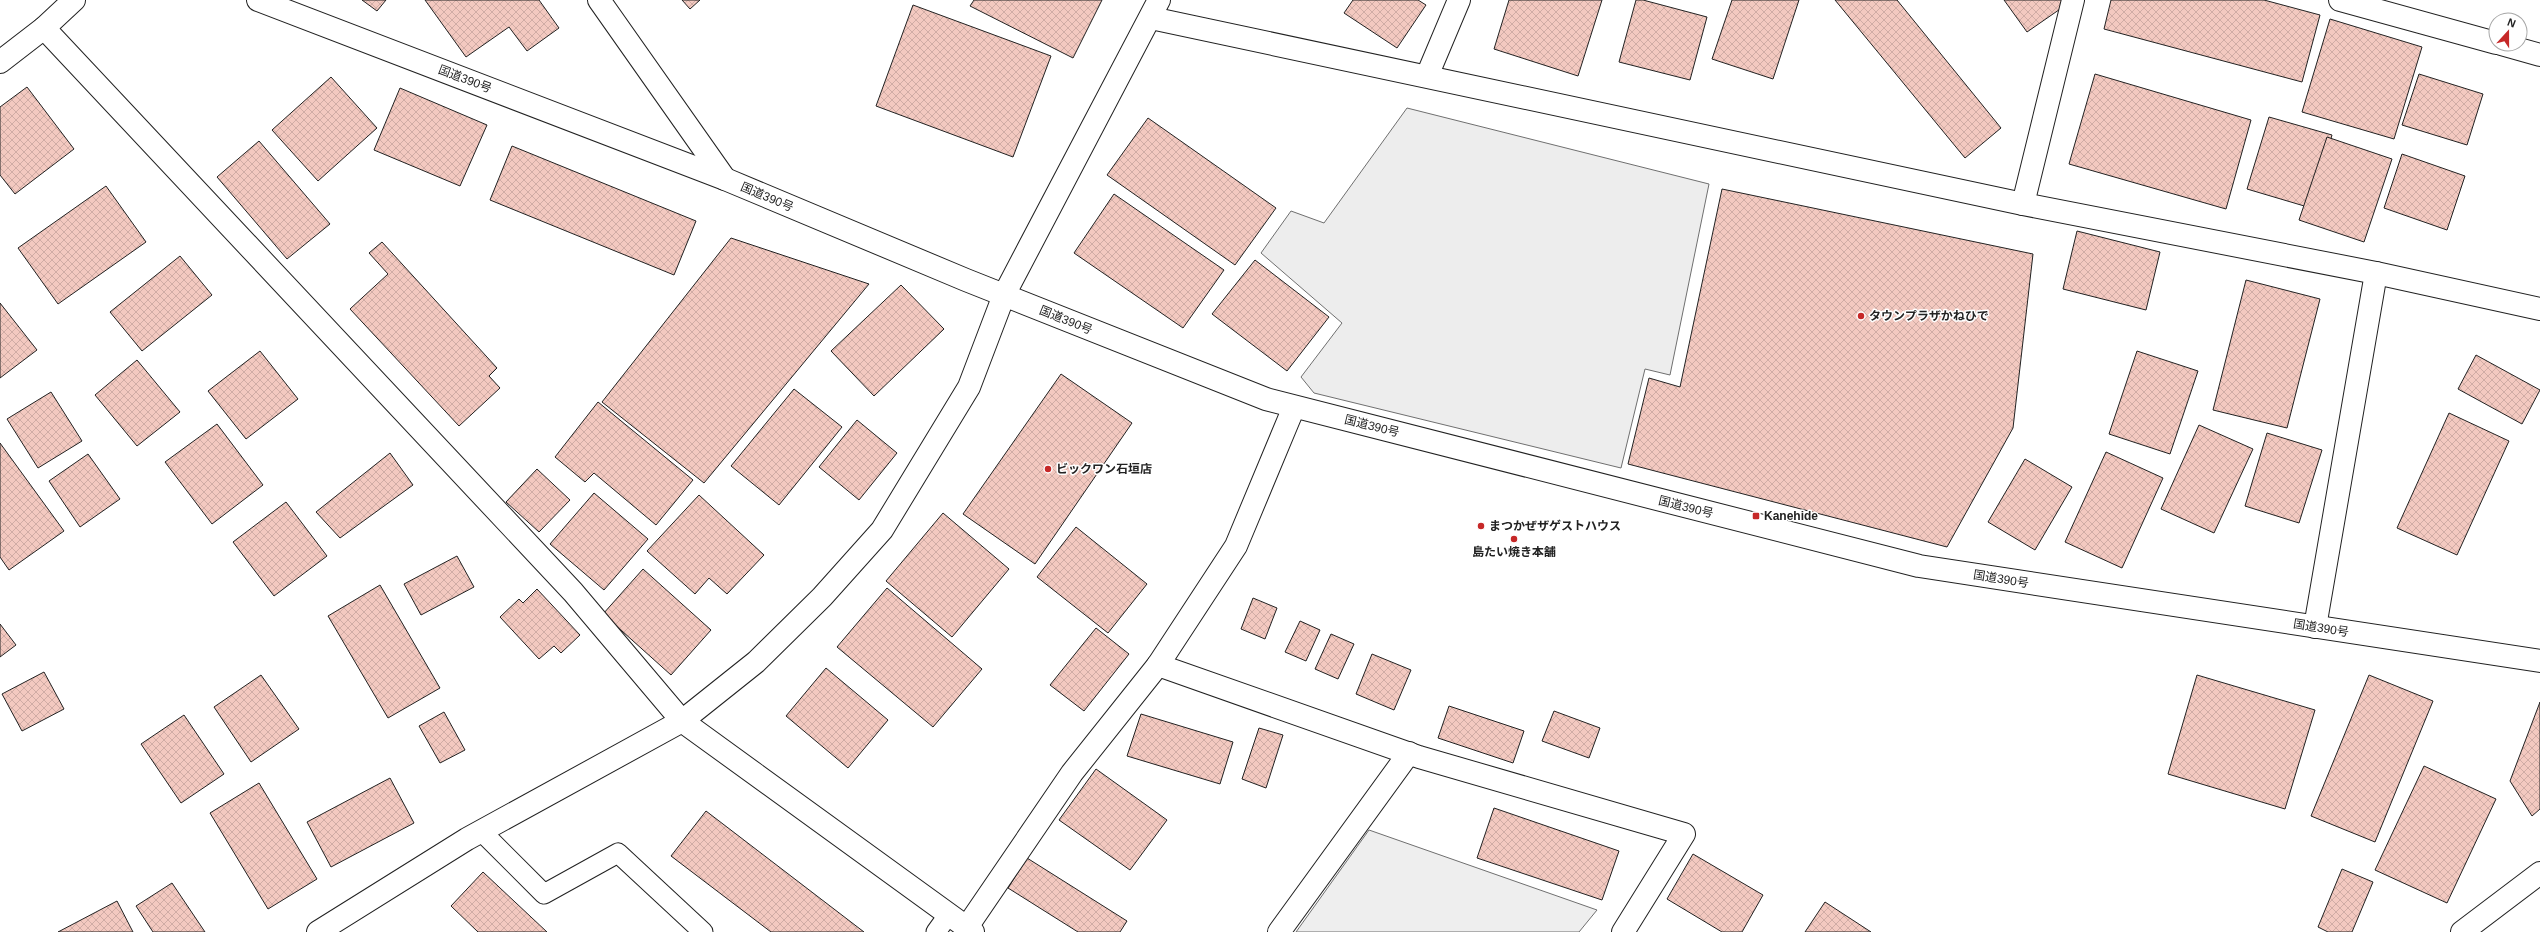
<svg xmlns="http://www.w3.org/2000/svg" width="2540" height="932" font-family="Helvetica,'Noto Sans JP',sans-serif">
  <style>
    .green { fill: #eee; stroke: #6f6f6f }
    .parking { fill: #ededed; stroke: #6f6f6f }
    .building { fill: url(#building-cross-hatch); stroke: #222 }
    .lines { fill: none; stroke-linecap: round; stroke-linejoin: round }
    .service-casing { stroke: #222; stroke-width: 21 }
    .minor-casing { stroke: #222; stroke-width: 24 }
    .tertiary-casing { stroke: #222; stroke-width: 24 }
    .trunk-casing { stroke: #222; stroke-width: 24 }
    .service { stroke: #fff; stroke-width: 19 }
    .minor { stroke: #fff; stroke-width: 22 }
    .tertiary { stroke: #fff; stroke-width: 22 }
    .trunk { stroke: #fff; stroke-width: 22 }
    .poi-dot { fill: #c62828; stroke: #fff; stroke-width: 1.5 }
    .labels { text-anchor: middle; stroke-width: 3; stroke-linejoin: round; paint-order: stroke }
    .street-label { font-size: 12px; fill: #222; stroke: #fff }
    .poi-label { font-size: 12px; font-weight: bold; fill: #222; stroke: #fff; text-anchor: start }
  </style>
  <defs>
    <pattern id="building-cross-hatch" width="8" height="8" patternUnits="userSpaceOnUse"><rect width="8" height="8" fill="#f3c9c0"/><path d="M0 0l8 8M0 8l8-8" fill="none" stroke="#d0aca5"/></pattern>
  </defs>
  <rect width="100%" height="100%" fill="#fff"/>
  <polygon class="green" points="1369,830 1597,910 1579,932 1296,932"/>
  <polygon class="parking" points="1407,108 1709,184 1670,375 1645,369 1621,468 1314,393 1301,377 1342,323 1261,253 1291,211 1324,223"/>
  <g class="building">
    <polygon points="362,0 386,0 377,11"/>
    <polygon points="425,0 539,0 559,28 527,51 509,27 466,57"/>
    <polygon points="682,0 700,0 690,9"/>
    <polygon points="974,0 1102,0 1073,58 970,6"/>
    <polygon points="1353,0 1418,0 1426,5 1397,48 1344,13"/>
    <polygon points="1509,0 1602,0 1578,76 1494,49"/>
    <polygon points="1636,0 1643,0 1707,17 1690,80 1619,62"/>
    <polygon points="1732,0 1799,0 1773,79 1712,59"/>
    <polygon points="1835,0 1897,0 2001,128 1965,158"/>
    <polygon points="2004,0 2063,0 2066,5 2027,32"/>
    <polygon points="2111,0 2264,0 2320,15 2302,82 2104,29"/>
    <polygon points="913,5 1051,56 1013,157 876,106"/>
    <polygon points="2330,19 2422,47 2394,139 2302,112"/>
    <polygon points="2095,74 2251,120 2226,209 2069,164"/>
    <polygon points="2419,74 2483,94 2467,145 2402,125"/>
    <polygon points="331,77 377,128 318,181 272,130"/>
    <polygon points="27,87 74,149 15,194 0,175 0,107"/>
    <polygon points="400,88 487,125 460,186 374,150"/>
    <polygon points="2269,117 2332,135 2311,208 2247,189"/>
    <polygon points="1148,118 1276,208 1235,265 1107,175"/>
    <polygon points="2327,137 2392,159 2364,242 2299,220"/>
    <polygon points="259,141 330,224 287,259 217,177"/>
    <polygon points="512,146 696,221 674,275 490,200"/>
    <polygon points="2402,154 2465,176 2447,230 2384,208"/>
    <polygon points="106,186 146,242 58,304 18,248"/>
    <polygon points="1722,189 2033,254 2013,428 1947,547 1628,464 1649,378 1680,387"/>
    <polygon points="1114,194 1224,270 1183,328 1074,253"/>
    <polygon points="2077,231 2160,252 2146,310 2063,289"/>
    <polygon points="731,238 869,284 704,483 602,402"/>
    <polygon points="382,242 497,368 489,376 500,388 459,426 350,309 388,274 369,253"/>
    <polygon points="180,256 212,295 142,351 110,312"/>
    <polygon points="1255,260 1329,317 1287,371 1212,314"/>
    <polygon points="2246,280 2320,299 2287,428 2213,410"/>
    <polygon points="901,285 944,329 874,396 831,351"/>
    <polygon points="0,303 37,350 0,378"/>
    <polygon points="260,351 298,399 246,439 208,391"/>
    <polygon points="2137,351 2198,371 2170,454 2109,434"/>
    <polygon points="2476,355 2540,390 2522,424 2458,389"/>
    <polygon points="137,360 180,412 137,446 95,395"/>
    <polygon points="1061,374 1132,423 1035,564 963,514"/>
    <polygon points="794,389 842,427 779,505 731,466"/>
    <polygon points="51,392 82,441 38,468 7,419"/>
    <polygon points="598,402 693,480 656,525 594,473 585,482 555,457"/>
    <polygon points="2449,413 2509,441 2457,555 2397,528"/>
    <polygon points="857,420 897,453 859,500 819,467"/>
    <polygon points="217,424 263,485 212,524 165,462"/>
    <polygon points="2199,425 2253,449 2214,533 2161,509"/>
    <polygon points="2267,433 2322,450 2299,523 2245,506"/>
    <polygon points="0,443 64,531 9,570 0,557"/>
    <polygon points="2106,452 2163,478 2122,568 2065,542"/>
    <polygon points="390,453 413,485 340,538 316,512"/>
    <polygon points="88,454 120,499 80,527 49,481"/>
    <polygon points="2025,459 2072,487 2035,550 1988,522"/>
    <polygon points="537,469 570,500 539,532 506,502"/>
    <polygon points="594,493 648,539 604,590 550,544"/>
    <polygon points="699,495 764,555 727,594 709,578 695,594 647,551"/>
    <polygon points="286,502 327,556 274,596 233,542"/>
    <polygon points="943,513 1009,569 952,637 886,581"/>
    <polygon points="1076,527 1147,584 1108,633 1037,577"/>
    <polygon points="457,556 474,587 421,615 404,584"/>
    <polygon points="643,569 711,630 671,675 603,614"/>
    <polygon points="380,585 440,688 388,718 328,616"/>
    <polygon points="887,588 982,669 933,727 837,647"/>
    <polygon points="537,589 580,635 561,653 554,646 539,659 500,617 519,599 523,603"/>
    <polygon points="1253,598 1277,608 1265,639 1241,629"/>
    <polygon points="1300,621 1320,630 1306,661 1285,652"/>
    <polygon points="0,624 16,645 0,657"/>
    <polygon points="1096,628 1129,654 1084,711 1050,685"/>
    <polygon points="1331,634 1354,644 1338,679 1315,669"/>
    <polygon points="1372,654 1411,670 1394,710 1356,694"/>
    <polygon points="826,668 888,720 848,768 786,716"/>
    <polygon points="44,672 64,709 22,731 2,694"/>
    <polygon points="261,675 299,729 251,762 214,707"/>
    <polygon points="2197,675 2315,710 2285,809 2168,774"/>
    <polygon points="2369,675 2433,701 2375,842 2311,816"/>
    <polygon points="2540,702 2540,809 2532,816 2510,781"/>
    <polygon points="1449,706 1524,731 1513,763 1438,738"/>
    <polygon points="1554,711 1600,728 1589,758 1542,741"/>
    <polygon points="444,712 465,750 440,763 419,726"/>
    <polygon points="1141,714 1233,742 1220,784 1127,756"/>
    <polygon points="184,715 224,774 181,803 141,744"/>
    <polygon points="1259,728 1283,735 1266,788 1242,779"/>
    <polygon points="2424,766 2496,799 2447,903 2375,870"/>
    <polygon points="1096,769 1167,820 1130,870 1059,820"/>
    <polygon points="390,778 414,823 331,867 307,822"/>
    <polygon points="259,783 317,879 268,909 210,813"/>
    <polygon points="1494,808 1619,851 1602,900 1477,858"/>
    <polygon points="706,811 864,932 771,932 671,856"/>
    <polygon points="1693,854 1763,895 1742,932 1722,932 1667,899"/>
    <polygon points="1027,858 1127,921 1120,932 1078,932 1008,888"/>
    <polygon points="2342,869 2373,882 2352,932 2328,932 2318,927"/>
    <polygon points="483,872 547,932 478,932 451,906"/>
    <polygon points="172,883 205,932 153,932 136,906"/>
    <polygon points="117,901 133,932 58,932"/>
    <polygon points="1825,902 1871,932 1805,932"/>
  </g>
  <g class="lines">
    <defs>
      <g id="service">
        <polyline points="481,831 544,894 618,853 703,932"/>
        <polyline points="936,932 949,914"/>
      </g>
      <g id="minor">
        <polyline points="2340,0 2496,43"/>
        <polyline points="1151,18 2023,204 2376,273 2540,309"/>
        <polyline points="44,28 573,592 682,721 973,932"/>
        <polyline points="2501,44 2540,55"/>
        <polyline points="0,62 44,28 74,0"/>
        <polyline points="1427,76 1459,0"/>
        <polyline points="2023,204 2073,0"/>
        <polyline points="2315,627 2376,273"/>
        <polyline points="1158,665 1419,757 1684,834 1623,932"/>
        <polyline points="967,927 1072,773 1158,665 1236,546 1294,407"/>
        <polyline points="1279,932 1409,753"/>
      </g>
      <g id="tertiary">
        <polyline points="599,0 725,179"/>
        <polyline points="318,932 467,839 682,721 756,662 822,597 882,530 969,387 1004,295 1159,0"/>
        <polyline points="2462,932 2540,873"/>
      </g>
      <polyline id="trunk" points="258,0 725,179 966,280 1266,399 1919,566 2540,661"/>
    </defs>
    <use href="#service" class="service-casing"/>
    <use href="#minor" class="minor-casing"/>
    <use href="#tertiary" class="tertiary-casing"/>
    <use href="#trunk" class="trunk-casing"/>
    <use href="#service" class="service"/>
    <use href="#minor" class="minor"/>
    <use href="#tertiary" class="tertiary"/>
    <use href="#trunk" class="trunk"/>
  </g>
  <g class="poi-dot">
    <circle cx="1861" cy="316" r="4"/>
    <circle cx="1048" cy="469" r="4"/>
    <rect x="1752" y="512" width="8" height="8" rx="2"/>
    <circle cx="1481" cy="526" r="4"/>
    <circle cx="1514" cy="539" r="4"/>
  </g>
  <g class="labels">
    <g class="street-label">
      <text transform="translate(465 79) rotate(21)" y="4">国道390号</text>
      <text transform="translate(767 197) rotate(23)" y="4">国道390号</text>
      <text transform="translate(1066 320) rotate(22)" y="4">国道390号</text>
      <text transform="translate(1372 426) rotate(14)" y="4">国道390号</text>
      <text transform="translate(1686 507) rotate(14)" y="4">国道390号</text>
      <text transform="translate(2001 579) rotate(9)" y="4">国道390号</text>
      <text transform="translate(2321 628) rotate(9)" y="4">国道390号</text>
    </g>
    <g class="poi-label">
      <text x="1869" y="320">タウンプラザかねひで</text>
      <text x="1056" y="473">ビックワン石垣店</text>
      <text x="1764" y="520">Kanehide</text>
      <text x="1489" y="530">まつかぜザゲストハウス</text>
      <text x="1514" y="556" text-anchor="middle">島たい焼き本舗</text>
    </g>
  </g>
  <g transform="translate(2508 32) rotate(21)"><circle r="19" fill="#ffffff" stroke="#a7a7a7"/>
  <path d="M0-3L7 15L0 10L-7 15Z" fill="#c62828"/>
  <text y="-6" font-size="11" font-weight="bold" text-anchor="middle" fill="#222222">N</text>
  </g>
</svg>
